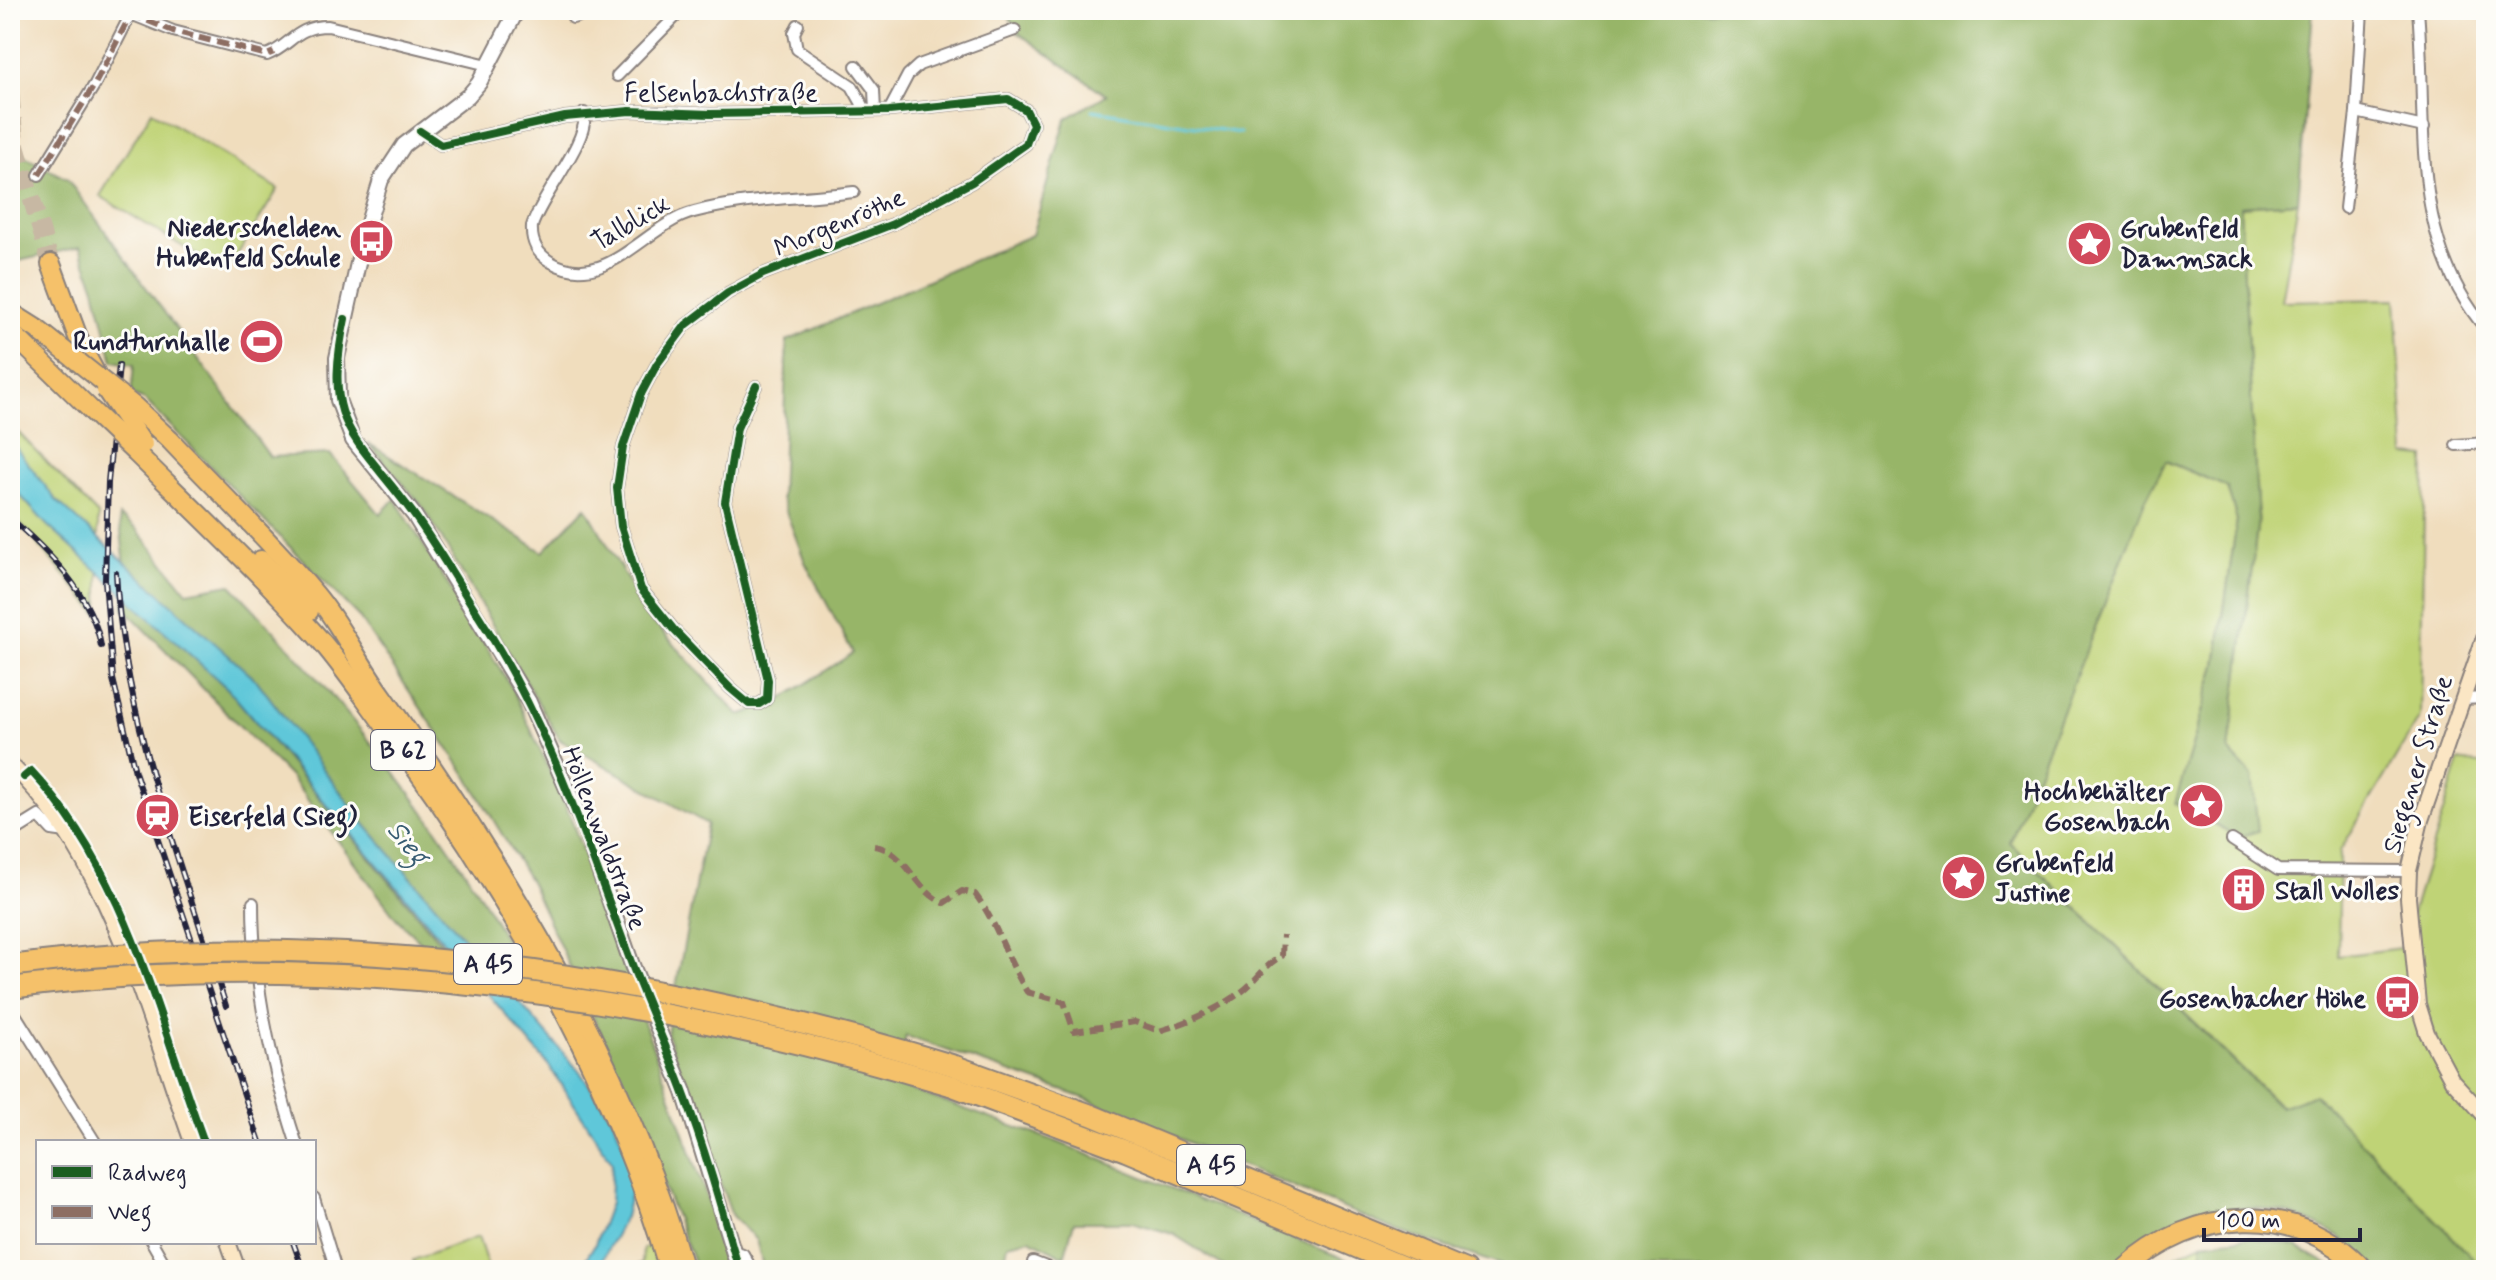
<svg xmlns="http://www.w3.org/2000/svg" width="2496" height="1280" font-family="Mynerve,sans-serif">
  <style>
    .green { fill: #bfd376; stroke: #707a58; stroke-width: 2 }
    .forest { fill: #97b567; stroke: #5c6c51; stroke-width: 2 }
    .water { fill: #5ec7d9; stroke: #40748a; stroke-width: 2 }
    .lines { fill: none; stroke-linecap: round; stroke-linejoin: round }
    .stream { stroke: #5ec7d9; stroke-width: 3 }
    .trunk-tunnel { stroke: #c7b8a3; stroke-width: 18; stroke-dasharray: 18 9; stroke-linecap: butt }
    .minor-casing { stroke: #89807c; stroke-width: 14 }
    .tertiary-casing { stroke: #89807c; stroke-width: 18 }
    .secondary-casing { stroke: #89807c; stroke-width: 18 }
    .trunk-casing { stroke: #89807c; stroke-width: 22 }
    .motorway-casing { stroke: #89807c; stroke-width: 24 }
    .minor { stroke: #fff; stroke-width: 10 }
    .tertiary { stroke: #fff; stroke-width: 14 }
    .secondary { stroke: #fbe6c4; stroke-width: 14 }
    .trunk { stroke: #f5c16b; stroke-width: 18 }
    .motorway { stroke: #f5c16b; stroke-width: 20 }
    .rail-casing { stroke: #22223b; stroke-width: 6 }
    .rail { stroke: #fdfcf7; stroke-width: 3; stroke-dasharray: 9; stroke-linecap: butt }
    .trunk-bridge-casing { stroke: #89807c; stroke-width: 22; stroke-linecap: butt }
    .motorway-bridge-casing { stroke: #89807c; stroke-width: 24; stroke-linecap: butt }
    .trunk-bridge { stroke: #f5c16b; stroke-width: 18 }
    .motorway-bridge { stroke: #f5c16b; stroke-width: 20 }
    .quiet { stroke: #8d6e63; stroke-width: 6; stroke-dasharray: 12 6; stroke-linecap: butt }
    .cycleway-casing { stroke: #fdfcf7; stroke-width: 13 }
    .cycleway { stroke: #1b5e20; stroke-width: 8 }
    .labels { text-anchor: middle; stroke-width: 6; stroke-linejoin: round; paint-order: stroke }
    .shield { fill: #fdfcf7; stroke: #646373; stroke-width: 2 }
    .shield-label { font-size: 24px; font-weight: bold; fill: #22223b }
    .street-label { font-size: 26px; fill: #22223b; stroke: #fdfcf7 }
    .poi-label { font-size: 26px; font-weight: bold; fill: #22223b; stroke: #fdfcf7; text-anchor: end }
    .water-label { font-size: 28px; font-style: italic; fill: #375c72; stroke: #fdfcf7 }
  </style>
  <rect width="100%" height="100%" fill="#fdfcf7"/>
  <filter id="ink" filterUnits="userSpaceOnUse"><feTurbulence type="fractalNoise" baseFrequency=".0125" numOctaves="2"/><feDisplacementMap in="SourceGraphic" scale="16" xChannelSelector="R" yChannelSelector="G"/><feConvolveMatrix kernelMatrix="1 2 1 2 8 2 1 2 1" color-interpolation-filters="sRGB"/></filter>
  <filter id="wash" filterUnits="userSpaceOnUse"><feTurbulence type="fractalNoise" baseFrequency=".006" numOctaves="4" result="noise"/><feDisplacementMap in="SourceGraphic" scale="32" xChannelSelector="R" yChannelSelector="G"/><feGaussianBlur stdDeviation="1.8" result="paint"/><feColorMatrix in="noise" values="0 0 0 0 0 0 0 0 0 0 0 0 0 0 0 0 0 1.4 0 .05"/><feComposite in="paint" operator="in"/></filter>
  <g filter="url(#wash)">
    <rect width="100%" height="100%" fill="#f0ddbd"/>
    <g class="green">
      <polygon points="152,111 278,189 226,273 100,196"/>
      <polygon points="2298,202 2281,301 2396,299 2405,455 2425,457 2420,717 2340,851 2338,956 2401,948 2459,761 2486,765 2486,1270 2281,1107 2010,843 2145,501 2165,461 2227,487 2237,520 2216,665 2175,804 2238,837 2252,777 2229,751 2258,520 2240,206"/>
      <path d="M10,424L98,515V540C71,514 10,463 10,424Z"/>
      <polygon points="10,484 47,525 99,572 99,615 10,512"/>
      <polygon points="478,1237 489,1270 416,1270 413,1260"/>
      <polygon points="2202,1243 2202,1270 2158,1270 2169,1259"/>
      <polygon points="650,1245 658,1270 640,1270 638,1265 642,1263 643,1249"/>
    </g>
    <g class="forest">
      <path d="M1006,10H2313L2298,202L2240,206L2258,520L2229,751L2252,776L2258,831L2238,837L2175,804L2216,665L2237,520L2227,487L2166,461L2145,501L2010,843L2280,1107L2315,1094L2484,1270H2377C2298,1186 2192,1189 2112,1270H1516L1388,1227L1084,1098L906,1036L894,1084L1055,1141L1372,1270H1230L1173,1234L1132,1222H1074L1064,1257L1030,1239L1008,1244L1003,1269L1007,1270H764L756,1240L732,1216L667,1034L707,824L560,740L424,508L368,443L543,552L586,507L648,616L739,715L774,704L853,653L805,562L781,498L787,341L1032,235L1066,119L1106,95L1017,32Z"/>
      <polygon points="10,148 67,179 270,457 330,454 380,514 395,499 512,688 570,816 733,1270 697,1270 615,1064 531,883 469,779 358,616 145,400 131,395 134,365 113,361 95,288 80,247 19,261 10,260"/>
      <path d="M119,516L136,528L187,592L230,584C332,690 445,822 513,954L469,947L363,822L257,681L125,565Z"/>
      <polygon points="125,594 228,689 442,944 423,944 396,918 291,778 124,608"/>
      <polygon points="2249,1237 2296,1246 2337,1270 2202,1270 2202,1243"/>
    </g>
    <polygon class="water" points="10,440 56,500 257,681 363,822 580,1072 613,1119 635,1173 625,1217 597,1270 579,1270 595,1244 610,1203 612,1162 547,1063 228,689 47,525 10,484"/>
    <g class="lines">
      <polyline class="stream" points="1093,110 1240,133"/>
    </g>
  </g>
  <g filter="url(#ink)">
    <g class="lines">
      <polyline class="trunk-tunnel" points="10,92 15,143 51,264"/>
      <defs>
        <g id="minor">
          <path d="M2418,10C2428,122 2407,237 2486,329"/>
          <path d="M131,14L173,31L267,55C291,46 295,26 328,26L488,65"/>
          <polyline points="573,18 596,10"/>
          <polyline points="798,25 794,33 797,49 852,86 866,111"/>
          <polyline points="856,66 874,90 875,111"/>
          <polyline points="617,76 682,10"/>
          <polyline points="889,111 908,75 919,65 1015,30"/>
          <polyline points="2356,112 2424,127"/>
          <path d="M584,113C590,140 541,196 532,226C531,241 537,254 551,262C605,294 646,224 694,212C747,198 801,199 854,192"/>
          <polyline points="420,131 441,145 565,117 630,111 710,114 889,111 1008,99 1026,110 1033,124 1026,144 972,182 893,224 763,274 728,293 686,325 657,364 641,394 623,447 617,488 621,526 641,589 674,630 730,688 749,704 759,704 767,699 768,680 725,502 737,428 756,386"/>
          <polyline points="39,175 95,84 133,10"/>
          <polyline points="2345,208 2356,112 2362,10"/>
          <polyline points="2456,445 2486,443"/>
          <polyline points="2462,699 2486,698"/>
          <polyline points="10,834 39,816 52,830 66,832"/>
          <polyline points="2232,840 2278,870 2409,871"/>
          <path d="M253,903C253,984 271,1065 296,1142"/>
          <polyline points="10,1006 95,1142"/>
          <polyline points="314,1198 336,1270"/>
          <polyline points="152,1242 168,1270"/>
          <polyline points="734,1252 743,1254 752,1270"/>
          <polyline points="10,1260 17,1270"/>
          <polyline points="1033,1262 1054,1270"/>
        </g>
        <polyline id="tertiary" points="517,10 479,83 468,96 404,145 381,180 364,236 337,358 338,400 353,440 414,515 529,702 583,825 632,965 684,1092 739,1270"/>
        <g id="secondary">
          <polyline points="2486,632 2421,820 2409,871 2408,898 2418,1004 2427,1033 2452,1080 2486,1117"/>
          <path d="M10,764C109,856 147,1017 192,1142"/>
          <polyline points="228,1242 238,1270"/>
        </g>
        <g id="trunk">
          <polyline points="51,264 82,348 96,374"/>
          <polyline points="10,312 37,329"/>
          <polyline points="10,331 92,411"/>
          <path d="M170,440C218,491 270,540 315,594C341,625 358,662 382,695C507,871 624,1061 684,1270"/>
          <path d="M136,453C196,512 258,571 315,634C342,664 364,698 388,730C506,889 614,1079 669,1270"/>
          <polyline points="261,560 309,611"/>
        </g>
        <g id="motorway">
          <polyline points="955,1066 1091,1115 1465,1270"/>
          <polyline points="950,1085 1126,1151 1411,1270"/>
          <path d="M2125,1270C2194,1207 2296,1198 2363,1270"/>
        </g>
      </defs>
      <use href="#minor" class="minor-casing"/>
      <use href="#tertiary" class="tertiary-casing"/>
      <use href="#secondary" class="secondary-casing"/>
      <use href="#trunk" class="trunk-casing"/>
      <use href="#motorway" class="motorway-casing"/>
      <use href="#minor" class="minor"/>
      <use href="#tertiary" class="tertiary"/>
      <use href="#secondary" class="secondary"/>
      <use href="#trunk" class="trunk"/>
      <use href="#motorway" class="motorway"/>
      <defs>
        <g id="rail">
          <polyline points="119,365 108,482 105,580 113,679 135,772 260,1142"/>
          <path d="M10,518C48,551 92,594 101,646"/>
          <path d="M116,573C124,722 181,864 226,1006"/>
          <polyline points="293,1242 303,1270"/>
        </g>
      </defs>
      <use href="#rail" class="rail-casing"/>
      <use href="#rail" class="rail"/>
      <defs>
        <g id="trunk-bridge">
          <polyline points="37,329 135,407 170,440"/>
          <polyline points="106,390 143,444"/>
          <polyline points="92,411 136,453"/>
        </g>
        <g id="motorway-bridge">
          <path d="M10,966C328,923 651,973 955,1066"/>
          <path d="M10,988C327,946 647,994 950,1085"/>
        </g>
      </defs>
      <use href="#trunk-bridge" class="trunk-bridge-casing"/>
      <use href="#motorway-bridge" class="motorway-bridge-casing"/>
      <use href="#trunk-bridge" class="trunk-bridge"/>
      <use href="#motorway-bridge" class="motorway-bridge"/>
      <g class="quiet">
        <polyline points="131,14 173,31 267,55 274,52"/>
        <polyline points="39,175 95,84 133,10"/>
        <path d="M874,846C906,850 916,892 944,903L962,891L975,894C999,926 1006,958 1027,992L1064,1002L1074,1031L1135,1022L1159,1031C1187,1023 1216,1010 1240,993C1256,982 1264,965 1282,956L1283,935"/>
      </g>
      <defs>
        <g id="cycleway">
          <polyline points="420,131 441,145 565,117 630,111 710,114 889,111 1008,99 1026,110 1033,124 1026,144 972,182 893,224 763,274 728,293 686,325 657,364 641,394 623,447 617,488 621,526 641,589 674,630 730,688 749,704 759,704 767,699 768,680 725,502 737,428 756,386"/>
          <path d="M345,319C322,426 354,434 412,512C439,549 462,590 487,629C554,738 587,844 631,962C647,1005 667,1047 683,1091C705,1149 722,1210 739,1270"/>
          <path d="M24,777L31,771C126,871 157,1016 204,1142"/>
        </g>
      </defs>
      <use href="#cycleway" class="cycleway-casing"/>
      <use href="#cycleway" class="cycleway"/>
    </g>
  </g>
  <defs>
    <symbol id="bus-disc" viewBox="-11 -11 22 22"><circle r="9.5" fill="#d1495b" stroke="#fdfcf7"/><path d="M-5-6H5V4H4V6H2V4H-2V6H-4V4H-5ZM-3.5-4V0h7V-4ZM-3.5 1.2v1.5H-2V1.2ZM2 1.2v1.5H3.5V1.2Z" fill="#fff"/></symbol>
    <symbol id="sight-disc" viewBox="-11 -11 22 22"><circle r="9.5" fill="#d1495b" stroke="#fdfcf7"/><path d="M0-6L1.8-2.2L6-1.7L2.9 1.2L3.7 5.4L0 3.3L-3.7 5.4L-2.9 1.2L-6-1.7L-1.8-2.2Z" fill="#fff"/></symbol>
    <symbol id="stadium-disc" viewBox="-11 -11 22 22"><circle r="9.5" fill="#d1495b" stroke="#fdfcf7"/><path d="M0-5a6.5 5 0 1 0 0 10a6.5 5 0 1 0 0-10ZM-3.5-1.8h7v3.6h-7Z" fill="#fff"/></symbol>
    <symbol id="station-disc" viewBox="-11 -11 22 22"><circle r="9.5" fill="#d1495b" stroke="#fdfcf7"/><path d="M-3-6H3Q5-6 5-4V2Q5 4 3 4L4.5 6H3L1.5 4h-3L-3 6H-4.5L-3 4Q-5 4-5 2V-4Q-5-6-3-6ZM-3.5-4v3h7v-3ZM-3.5 1v1.5H-2V1ZM2 1v1.5H3.5V1Z" fill="#fff"/></symbol>
    <symbol id="building-disc" viewBox="-11 -11 22 22"><circle r="9.5" fill="#d1495b" stroke="#fdfcf7"/><path d="M-4-6H4V6H1V3H-1V6H-4ZM-2.5-4.3h1.7v1.8h-1.7ZM.8-4.3h1.7v1.8H.8ZM-2.5-1h1.7V.8h-1.7ZM.8-1h1.7V.8H.8Z" fill="#fff"/></symbol>
  </defs>
  <g fill-rule="evenodd">
    <use href="#bus-disc" x="346" y="216" width="51" height="51"/>
    <use href="#sight-disc" x="2064" y="218" width="51" height="51"/>
    <use href="#stadium-disc" x="236" y="316" width="51" height="51"/>
    <use href="#sight-disc" x="2176" y="780" width="51" height="51"/>
    <use href="#station-disc" x="132" y="790" width="51" height="51"/>
    <use href="#sight-disc" x="1938" y="852" width="51" height="51"/>
    <use href="#building-disc" x="2218" y="864" width="51" height="51"/>
    <use href="#bus-disc" x="2372" y="972" width="51" height="51"/>
  </g>
  <g class="labels">
    <g class="shield">
      <rect x="371" y="730" width="64" height="40" rx="6"/>
      <rect x="454" y="944" width="68" height="40" rx="6"/>
      <rect x="1177" y="1145" width="68" height="40" rx="6"/>
    </g>
    <g class="shield-label">
      <text x="403" y="758">B 62</text>
      <text x="488" y="972">A 45</text>
      <text x="1211" y="1173">A 45</text>
    </g>
    <g class="street-label">
      <text x="721" y="101">Felsenbachstraße</text>
      <text transform="translate(630 222) rotate(-30)" y="9">Talblick</text>
      <text transform="translate(839 222) rotate(-23)" y="9">Morgenröthe</text>
      <text transform="translate(2417 764) rotate(-73)" y="9">Siegener Straße</text>
      <text transform="translate(605 838) rotate(69)" y="9">Höllenwaldstraße</text>
    </g>
    <g class="poi-label">
      <text x="341" y="236">Niederschelden<tspan x="341" dy="30">Hubenfeld Schule</tspan></text>
      <text x="2120" y="237" text-anchor="start">Grubenfeld<tspan x="2120" dy="30">Dammsack</tspan></text>
      <text x="230" y="350">Rundturnhalle</text>
      <text x="2170" y="800">Hochbehälter<tspan x="2170" dy="30">Gosenbach</tspan></text>
      <text x="188" y="825" text-anchor="start">Eiserfeld (Sieg)</text>
      <text x="1995" y="871" text-anchor="start">Grubenfeld<tspan x="1995" dy="30">Justine</tspan></text>
      <text x="2275" y="899" text-anchor="start">Stall Wolles</text>
      <text x="2366" y="1007">Gosenbacher Höhe</text>
    </g>
    <g class="water-label">
      <text transform="translate(409 842) rotate(51)" y="10">Sieg</text>
    </g>
  </g>
  <rect width="2496" height="1280" fill="none" stroke="#fdfcf7" stroke-width="40"/>
  <rect x="36" y="1140" width="280" height="104" fill="#fdfcf7" stroke="#a5a5ac" stroke-width="2"/>
  <rect x="52" y="1166" width="40" height="12" fill="#1b5e20" stroke="#a5a5ac" stroke-width="2"/>
  <text x="108" y="1180" font-size="24" fill="#22223b">Radweg</text>
  <rect x="52" y="1206" width="40" height="12" fill="#8d6e63" stroke="#a5a5ac" stroke-width="2"/>
  <text x="108" y="1220" font-size="24" fill="#22223b">Weg</text>
  <path d="M2204 1228v12h156v-12" fill="none" stroke="#22223b" stroke-width="4"/>
  <text x="2216" y="1228" font-size="24" fill="#22223b" stroke="#fdfcf7" stroke-width="6" paint-order="stroke">100 m</text>
</svg>
